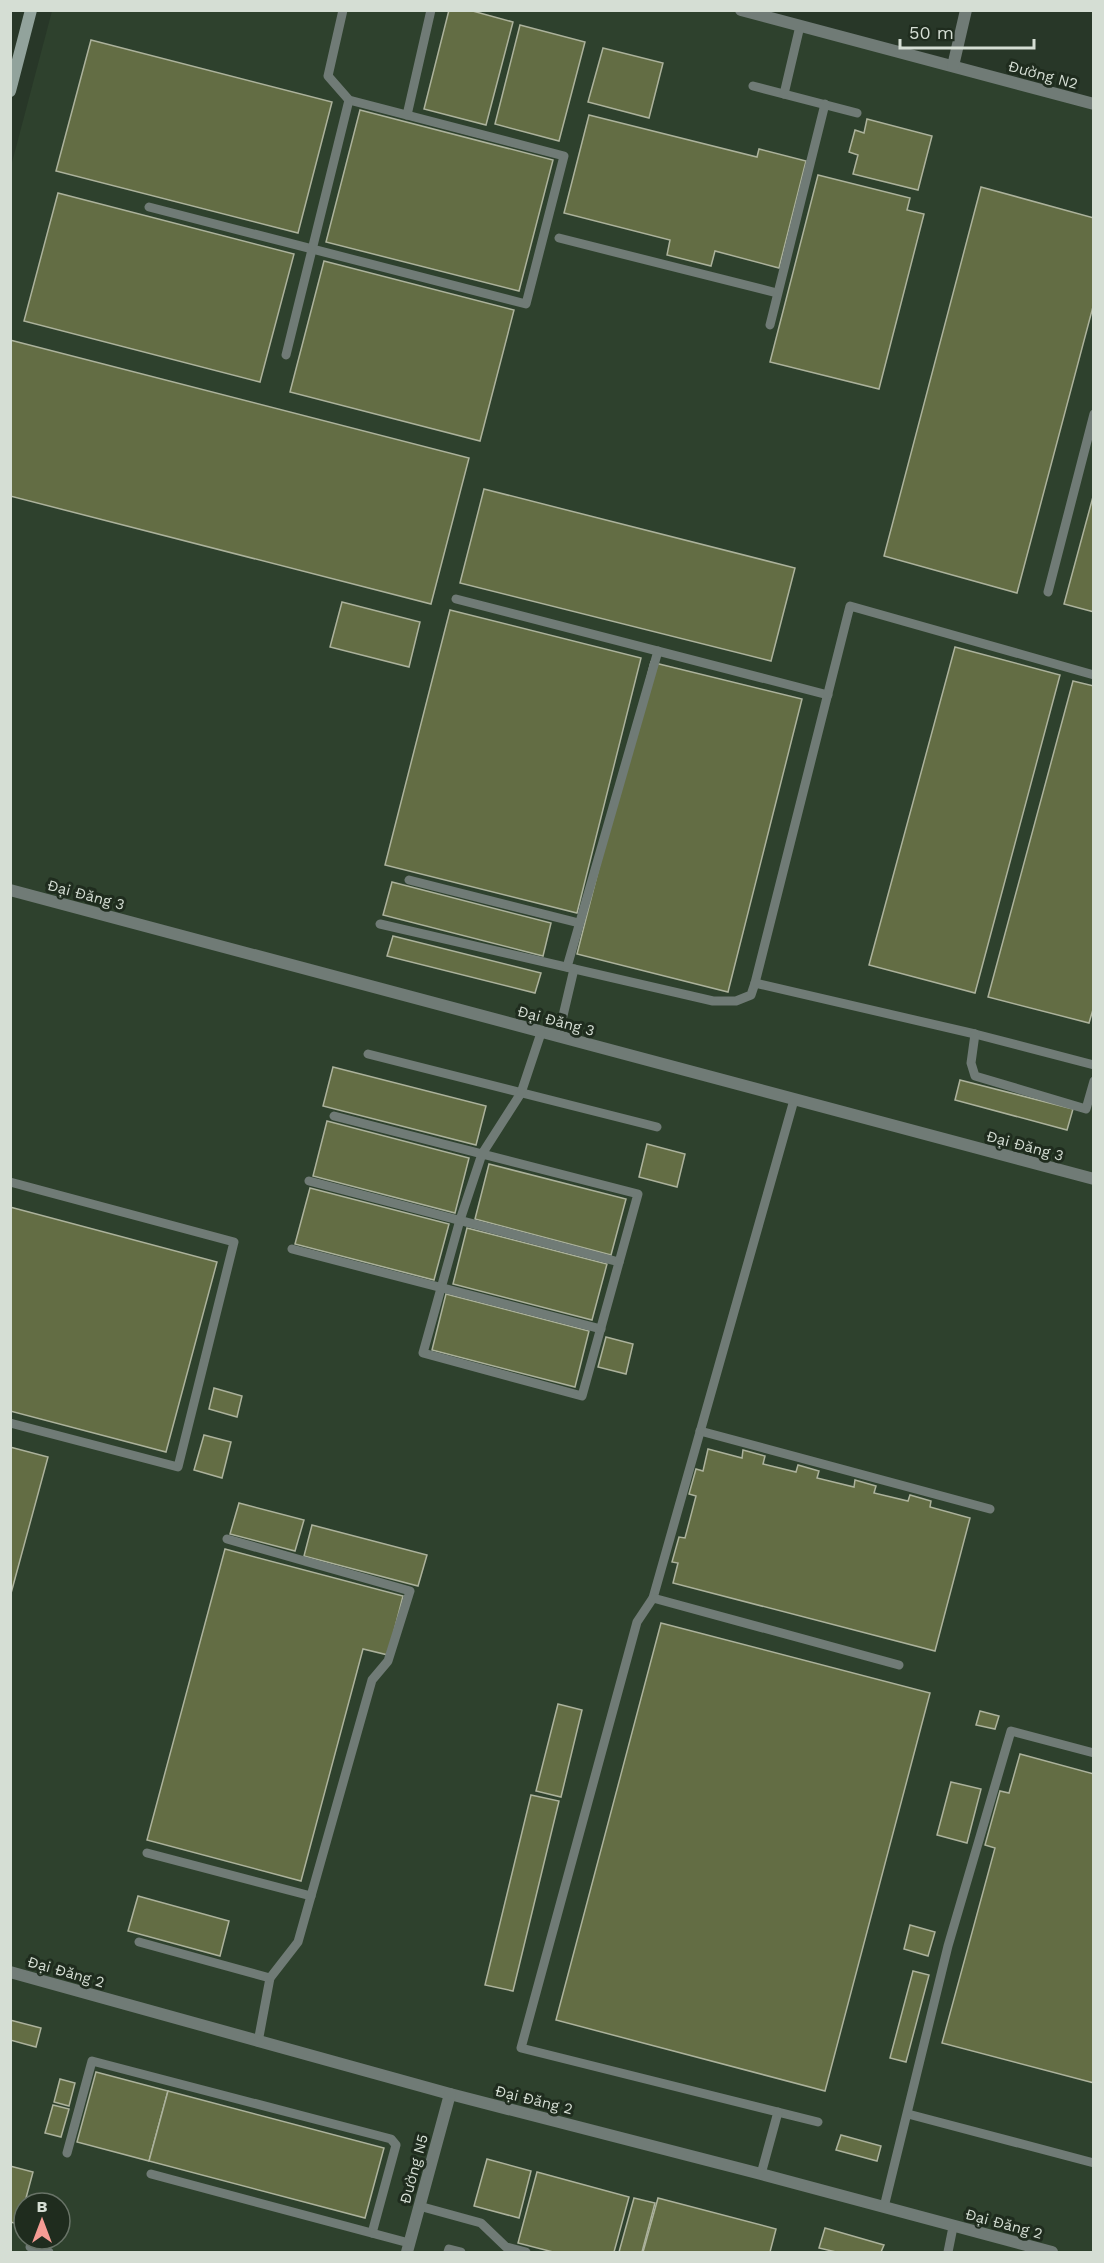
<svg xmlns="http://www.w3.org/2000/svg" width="1104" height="2263" font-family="'Work Sans',sans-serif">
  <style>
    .built { fill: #2e412d; fill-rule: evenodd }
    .building { fill: #636d44; stroke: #acb29c; stroke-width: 1.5 }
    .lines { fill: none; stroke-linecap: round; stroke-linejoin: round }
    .service { stroke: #707b76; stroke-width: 9 }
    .minor { stroke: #707b76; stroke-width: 12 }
    .secondary { stroke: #92a39c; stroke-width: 12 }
    .labels { text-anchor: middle; stroke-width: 6; stroke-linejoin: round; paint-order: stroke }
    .street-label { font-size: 15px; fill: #d5ded4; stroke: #1f2c1e }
  </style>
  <rect width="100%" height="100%" fill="#283728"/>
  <path class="built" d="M52,11H756L1093,98V2252H11L10,170ZM24,2203H60V2239H24Z"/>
  <g class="building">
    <polygon points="449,10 469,10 513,22 486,125 424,109"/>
    <polygon points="520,25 585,42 559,141 495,124"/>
    <polygon points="91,40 332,102 298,233 56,171"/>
    <polygon points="603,48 663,63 649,118 588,102"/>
    <polygon points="360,110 553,160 519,291 326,242"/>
    <polygon points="589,115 757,157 759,149 806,161 779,268 715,251 711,266 667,255 670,240 564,213"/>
    <polygon points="867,119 932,136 918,190 853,174 858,155 849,152 855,130 864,133"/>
    <polygon points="818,175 910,198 907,210 924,214 879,389 770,362"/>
    <polygon points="981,187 1094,218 1094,303 1017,593 884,556"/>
    <polygon points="58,193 294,254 260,382 24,321"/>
    <polygon points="324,261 514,310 480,441 290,392"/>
    <polygon points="10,340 469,458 431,604 10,496"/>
    <polygon points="484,489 795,568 771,661 460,583"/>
    <polygon points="1094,493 1094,612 1064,604"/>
    <polygon points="342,602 420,622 409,667 330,647"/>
    <polygon points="450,610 641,658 577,913 385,865"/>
    <polygon points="955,647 1060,675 975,993 869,965"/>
    <polygon points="651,662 802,699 728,992 577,954"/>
    <polygon points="1073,681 1094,686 1094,1006 1089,1023 988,997"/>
    <polygon points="392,882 551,923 543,956 383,915"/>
    <polygon points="393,936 541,973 535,993 387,956"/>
    <polygon points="333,1067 486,1106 476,1145 323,1106"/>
    <polygon points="960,1080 1073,1109 1067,1130 955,1100"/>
    <polygon points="327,1121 469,1158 455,1213 313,1176"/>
    <polygon points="647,1144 685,1154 677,1187 639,1177"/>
    <polygon points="489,1164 626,1199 611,1255 475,1219"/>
    <polygon points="310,1188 449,1224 434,1280 295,1244"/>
    <polygon points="10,1207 217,1262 166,1452 10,1411"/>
    <polygon points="467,1228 607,1264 592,1320 453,1284"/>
    <polygon points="446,1294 589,1331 575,1387 432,1350"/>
    <polygon points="606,1337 633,1344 626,1374 598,1367"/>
    <polygon points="214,1388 242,1396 237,1417 209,1409"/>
    <polygon points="204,1435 231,1442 222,1478 194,1470"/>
    <polygon points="10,1447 48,1457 10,1597"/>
    <polygon points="708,1449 742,1458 743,1450 765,1456 763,1464 796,1472 798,1465 819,1471 817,1478 854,1487 855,1480 876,1486 874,1493 908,1501 910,1495 931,1501 930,1507 970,1518 935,1651 673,1583 678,1563 672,1562 679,1537 685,1538 696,1496 689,1494 696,1469 703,1471"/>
    <polygon points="239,1503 304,1520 295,1551 230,1534"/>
    <polygon points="312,1525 427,1555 418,1586 304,1556"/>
    <polygon points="225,1549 403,1596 388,1655 363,1649 301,1881 147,1840"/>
    <polygon points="661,1623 930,1693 825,2091 556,2020"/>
    <polygon points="558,1704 582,1710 561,1797 536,1791"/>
    <polygon points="980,1711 999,1716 995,1729 976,1725"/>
    <polygon points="1020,1754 1094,1774 1094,2083 942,2043 995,1848 985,1845 1000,1791 1009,1793"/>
    <polygon points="951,1782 981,1789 967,1843 937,1835"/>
    <polygon points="531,1795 559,1801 513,1991 485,1985"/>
    <polygon points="138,1896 229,1921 220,1956 128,1931"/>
    <polygon points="910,1925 935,1932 928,1956 904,1949"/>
    <polygon points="913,1971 929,1975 906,2062 890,2058"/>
    <polygon points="10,2020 41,2028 36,2047 10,2040"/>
    <polygon points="96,2072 168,2091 149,2161 77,2142"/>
    <polygon points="60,2079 75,2083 69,2106 54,2102"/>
    <polygon points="168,2091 384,2148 365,2218 149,2161"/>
    <polygon points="53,2105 69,2109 61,2137 45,2133"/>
    <polygon points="841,2135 881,2146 877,2161 836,2150"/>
    <polygon points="487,2159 531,2171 519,2218 474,2206"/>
    <polygon points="10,2166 33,2172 19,2224 10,2222"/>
    <polygon points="537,2172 629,2197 614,2252 553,2252 518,2243"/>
    <polygon points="634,2198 655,2203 642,2252 619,2252"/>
    <polygon points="658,2198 776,2229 770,2252 643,2252"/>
    <polygon points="825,2228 884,2245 881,2252 836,2252 819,2248"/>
  </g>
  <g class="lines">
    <g class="service">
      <polyline points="753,86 857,113"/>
      <polyline points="784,94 800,26"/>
      <polyline points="407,115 431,10"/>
      <polyline points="149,207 526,304 564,156 349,100 328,76 343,10"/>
      <polyline points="559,238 777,293"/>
      <polyline points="770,325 825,104"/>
      <polyline points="286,355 349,100"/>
      <polyline points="1048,592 1094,414"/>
      <polyline points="456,599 828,695"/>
      <polyline points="409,880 579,923"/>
      <polyline points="380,924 713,1001 736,1001 751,995 755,983 850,606 1094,675"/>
      <polyline points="567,967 658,651"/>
      <polyline points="755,983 975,1034 1094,1065"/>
      <polyline points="975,1034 971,1063 975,1076 1086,1109 1094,1081"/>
      <polyline points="558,1037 574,969"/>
      <polyline points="368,1054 657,1127"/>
      <polyline points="794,1100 653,1598 637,1622 521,2048 818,2122"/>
      <polyline points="334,1116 638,1194 582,1396 423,1353 460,1220 482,1154 521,1093 541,1033"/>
      <polyline points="309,1181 619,1262"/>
      <polyline points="10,1182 234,1242 178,1467 10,1423"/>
      <polyline points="292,1249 601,1329"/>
      <polyline points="700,1431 990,1509"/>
      <polyline points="227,1539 410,1591 388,1661 372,1680 298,1942 270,1978 258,2042"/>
      <polyline points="653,1598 899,1665"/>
      <polyline points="147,1853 311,1896"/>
      <polyline points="139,1942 270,1978"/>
      <polyline points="908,2114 1094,2163"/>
      <polyline points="67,2153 92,2061 391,2139 396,2145 372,2233"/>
      <polyline points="151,2174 409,2243"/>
      <polyline points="761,2174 778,2112"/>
      <polyline points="419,2206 481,2223 506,2247 526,2252"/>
      <polyline points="884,2207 948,1946 1011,1731 1094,1753"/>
      <polyline points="30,2247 49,2252"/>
      <polyline points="448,2252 449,2249 461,2252"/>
      <polyline points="948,2252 953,2227"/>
    </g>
    <g class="minor">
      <polyline points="741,10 1094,104"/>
      <polyline points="953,66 966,10"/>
      <polyline points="10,890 1094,1179"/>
      <polyline points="10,1972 450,2094 761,2174 1052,2252"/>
      <polyline points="407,2252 450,2094"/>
    </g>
    <polyline class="secondary" points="10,91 31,10"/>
  </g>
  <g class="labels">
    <g class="street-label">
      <text transform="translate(1043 75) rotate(15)" y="5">Đường N2</text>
      <text transform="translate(86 895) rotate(15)" y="5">Đại Đăng 3</text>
      <text transform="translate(556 1021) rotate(15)" y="5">Đại Đăng 3</text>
      <text transform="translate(1025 1146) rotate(15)" y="5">Đại Đăng 3</text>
      <text transform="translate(66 1972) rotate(16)" y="5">Đại Đăng 2</text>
      <text transform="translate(534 2100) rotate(14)" y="5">Đại Đăng 2</text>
      <text transform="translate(414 2169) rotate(-75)" y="5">Đường N5</text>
      <text transform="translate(1004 2224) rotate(15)" y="5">Đại Đăng 2</text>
    </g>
  </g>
  <rect width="1104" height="2263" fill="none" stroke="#d5ded4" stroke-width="24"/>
  <g transform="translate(42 2221)"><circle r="28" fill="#1f2c1e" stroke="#687367" stroke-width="1.5"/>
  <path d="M0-4.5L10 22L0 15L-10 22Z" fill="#f59c94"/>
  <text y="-9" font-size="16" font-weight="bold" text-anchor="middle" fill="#d5ded4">B</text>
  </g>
  <path d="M900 39v9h134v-9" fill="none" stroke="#d5ded4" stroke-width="3"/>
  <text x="909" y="39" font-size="18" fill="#d5ded4" stroke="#1f2c1e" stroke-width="4.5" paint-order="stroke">50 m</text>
</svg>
